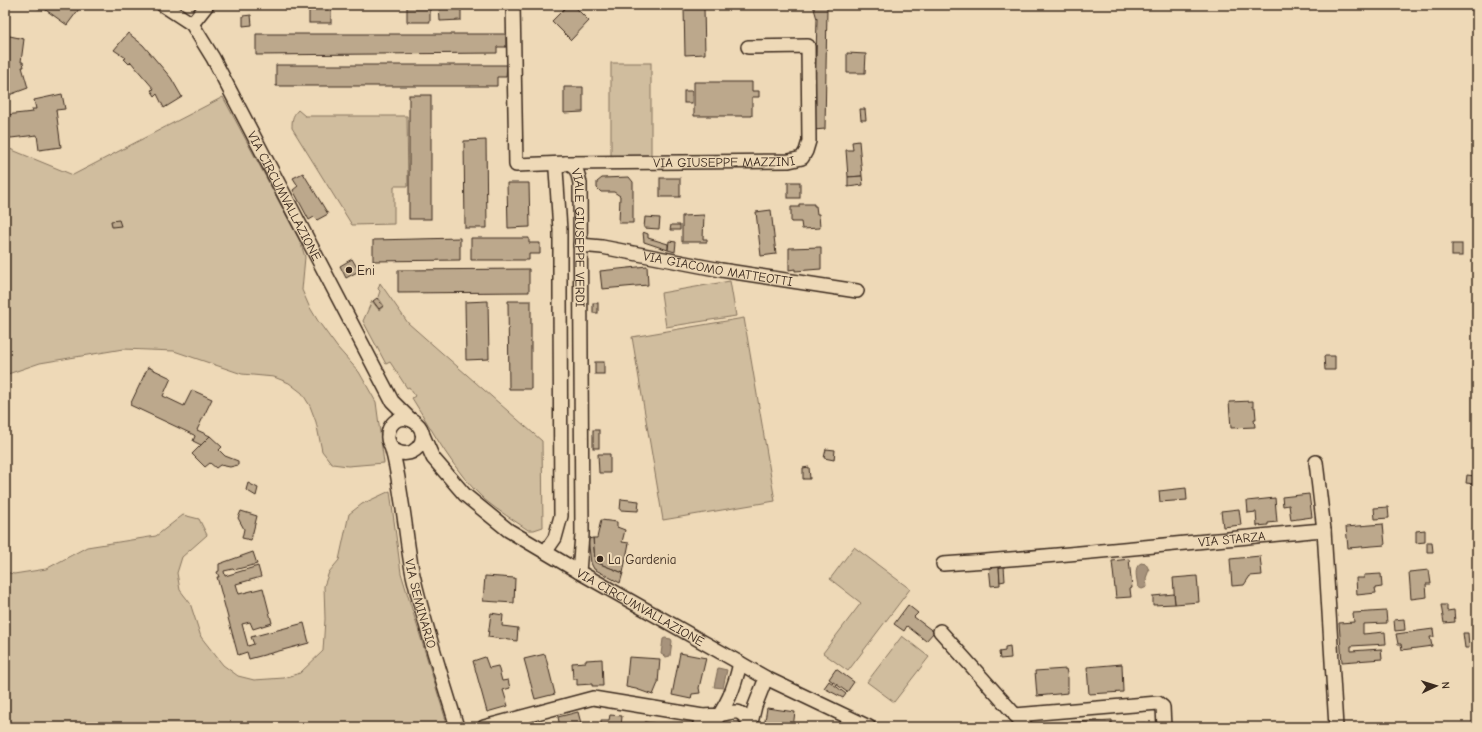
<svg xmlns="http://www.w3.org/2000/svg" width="1482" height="732" font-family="'Comic Neue',sans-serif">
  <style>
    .green { fill: #d0bd9e; stroke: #86745e }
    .water { fill: #a7937b; stroke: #7c6956 }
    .building { fill: #bca88c; stroke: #3b2a1e }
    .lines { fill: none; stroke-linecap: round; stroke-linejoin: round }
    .minor-casing { stroke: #3b2a1e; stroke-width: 16 }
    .minor { stroke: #eed9b7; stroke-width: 13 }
    .poi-dot { fill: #3b2a1e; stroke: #eed9b7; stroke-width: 1.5 }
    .labels { text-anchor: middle; stroke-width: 4; stroke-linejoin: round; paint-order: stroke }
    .street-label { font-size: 13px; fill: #3b2a1e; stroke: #eed9b7 }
    .poi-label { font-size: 13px; fill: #3b2a1e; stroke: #eed9b7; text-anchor: start }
  </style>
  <rect width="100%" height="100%" fill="#eed9b7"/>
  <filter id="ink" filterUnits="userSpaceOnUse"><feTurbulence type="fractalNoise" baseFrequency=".025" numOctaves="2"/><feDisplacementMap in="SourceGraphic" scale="8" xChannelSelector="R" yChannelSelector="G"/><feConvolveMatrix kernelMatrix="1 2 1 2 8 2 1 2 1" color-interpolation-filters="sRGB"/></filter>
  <g filter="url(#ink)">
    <g class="green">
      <rect x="611" y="63" width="40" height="93"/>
      <polygon points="223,97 300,241 305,257 302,290 309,306 318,321 337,347 359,372 376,402 384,463 348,466 332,464 322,451 316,422 310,406 302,393 289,383 274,377 242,374 174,351 123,349 40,363 5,375 5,147 73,175"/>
      <path d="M298,110L305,116H407L408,186H394V224L352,225L292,128C292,121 292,116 298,110Z"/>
      <polygon points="730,281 736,316 666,327 661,293"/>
      <path d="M380,283L408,323L542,441L543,527L534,530H528C514,520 498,511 485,500C454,472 434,433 412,398L415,396L409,387L407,388L390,362L386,364L363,321L372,301L379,310L384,306L378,297L380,291L378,289Z"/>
      <polygon points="744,318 775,501 663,520 632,337"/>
      <polygon points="390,491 401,573 448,727 5,727 5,572 14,574 46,569 87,547 156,536 183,515 199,519 207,535 182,557 177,573 180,590 190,603 201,637 223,665 238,676 254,680 284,678 300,673 323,651 325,619 324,586 329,572 339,560 349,514 362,504"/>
      <polygon points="854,547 910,589 848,671 823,653 861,603 830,579"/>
      <polygon points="902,636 929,657 894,702 867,682"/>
    </g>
    <g class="water">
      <path d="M1141,563L1146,564L1149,570L1146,578L1147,587L1142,589L1138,587C1137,579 1133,567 1141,563Z"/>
      <polygon points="665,638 671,639 672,641 670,656 666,657 661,654 663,639"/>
      <polygon points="718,668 727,670 723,688 714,687"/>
    </g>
    <g class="building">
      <polygon points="34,5 74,5 79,9 67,25 43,8 43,10 37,8 37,5"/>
      <rect x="309" y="5" width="22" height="18"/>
      <rect x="407" y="5" width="23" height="17"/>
      <polygon points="439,5 461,5 461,20 440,21"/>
      <polygon points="568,5 573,5 589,21 571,40 552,21"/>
      <polygon points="813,5 826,5 827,8 825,129 814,130 817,19"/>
      <polygon points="684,8 704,8 705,54 685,55"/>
      <polygon points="251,15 252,25 243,26 243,16"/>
      <polygon points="128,33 143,45 171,78 182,97 164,108 157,94 155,96 151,90 154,89 135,67 131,62 129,64 124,59 126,58 114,50"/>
      <polygon points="256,34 506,34 506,47 497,47 497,53 256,55"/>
      <polygon points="5,35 24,39 21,62 23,62 24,67 22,67 28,88 9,95 5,85"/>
      <polygon points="847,53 866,54 865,73 847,73"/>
      <polygon points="276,65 507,65 506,77 497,77 497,86 276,86"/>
      <polygon points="694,82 752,82 752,91 759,91 759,97 752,97 752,116 694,116"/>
      <polygon points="564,87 583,87 583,112 564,113"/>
      <rect x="684" y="91" width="8" height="12"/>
      <polygon points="62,94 65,109 56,110 61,147 39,150 37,135 11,138 6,136 5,115 33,112 32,109 36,109 34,100"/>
      <rect x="409" y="95" width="22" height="124"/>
      <polygon points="860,109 865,109 866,120 861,120"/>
      <polygon points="486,140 487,228 465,228 464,141"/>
      <polygon points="859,141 862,176 848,177 846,150 853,150 852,142"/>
      <polygon points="303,173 328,214 317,220 314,217 309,220 293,190 298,186 293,178"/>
      <polygon points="862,176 863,185 848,187 848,177"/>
      <polygon points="629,177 633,182 633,223 619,223 620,196 614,192 601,192 597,188 597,182 602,178"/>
      <rect x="660" y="178" width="20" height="19"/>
      <rect x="788" y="182" width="12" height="16"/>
      <polygon points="507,183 529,183 530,227 508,228"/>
      <polygon points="799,204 814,204 814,206 816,206 817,214 819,214 820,228 802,229 801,222 791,222 791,207 799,207"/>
      <polygon points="771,210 776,254 761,256 756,212"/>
      <polygon points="704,215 703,239 707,239 707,242 682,242 682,216"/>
      <polygon points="645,217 660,218 659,229 644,228"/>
      <polygon points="119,220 121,226 112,227 111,221"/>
      <polygon points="671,225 680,225 680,230 670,230"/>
      <polygon points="643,232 648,234 648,238 668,244 668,250 644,242"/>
      <polygon points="460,238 460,260 373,261 373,240"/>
      <polygon points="471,238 529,238 529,243 540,243 540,254 529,254 529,260 471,260"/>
      <polygon points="669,241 676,242 675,252 668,250"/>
      <rect x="1452" y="244" width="10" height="12"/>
      <polygon points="821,247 821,269 795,271 795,269 789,270 789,248"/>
      <polygon points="352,259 359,271 346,278 340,266"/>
      <polygon points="647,266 648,285 602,289 600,271"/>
      <polygon points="529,269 529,292 398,293 398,270"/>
      <polygon points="377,298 383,306 379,309 373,301"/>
      <polygon points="488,301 489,359 466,360 465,302"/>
      <polygon points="508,301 531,301 531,389 509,389"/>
      <rect x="593" y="303" width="5" height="10"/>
      <polygon points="1324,356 1335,356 1335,370 1325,370"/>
      <rect x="595" y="362" width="9" height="12"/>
      <polygon points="148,367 171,378 163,396 184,406 192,390 212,399 197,430 210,436 201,445 193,441 195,436 194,435 130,405"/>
      <polygon points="1253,401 1253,407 1255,407 1256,419 1254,419 1255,427 1231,428 1229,402"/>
      <rect x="593" y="430" width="6" height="18"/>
      <polygon points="210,436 222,447 219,450 225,456 238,461 238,465 230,467 220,465 216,468 210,463 205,467 192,454"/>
      <polygon points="826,449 835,450 834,460 824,458"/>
      <polygon points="598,454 610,454 610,473 599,473"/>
      <polygon points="809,467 810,479 803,479 803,468"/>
      <polygon points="1467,475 1475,476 1474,484 1466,483"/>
      <polygon points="248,483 258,488 256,496 246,490"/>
      <polygon points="1186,488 1187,500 1160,502 1159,491"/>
      <polygon points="1309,494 1312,517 1291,520 1289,505 1283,506 1282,497"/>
      <polygon points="1275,498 1277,522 1268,523 1268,525 1257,526 1256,512 1248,513 1247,501"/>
      <polygon points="621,499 639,501 638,511 620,510"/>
      <polygon points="1388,507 1389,518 1375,519 1374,508"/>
      <polygon points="1239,509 1241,525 1223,527 1221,511"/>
      <polygon points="241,511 257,516 251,540 242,538 244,529 238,518"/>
      <polygon points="601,520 617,522 617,527 625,530 622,542 629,543 623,573 595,562 593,538 597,538"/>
      <polygon points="1383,524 1385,545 1348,548 1346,527"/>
      <polygon points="1425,530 1425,542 1416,543 1416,531"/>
      <polygon points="593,538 595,562 623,573 620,583 594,569 591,563 588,539"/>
      <polygon points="1427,542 1432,542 1433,552 1427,552"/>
      <polygon points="253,552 257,564 234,570 233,569 224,571 225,576 258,566 261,577 236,584 239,594 263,588 272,623 253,629 250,622 242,624 248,646 254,644 251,637 304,623 309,643 249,659 247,652 238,655 217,577 219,577 217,572 219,571 219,564"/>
      <polygon points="1260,556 1262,575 1250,576 1244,585 1232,586 1230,559"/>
      <polygon points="1129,559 1132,588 1130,589 1131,597 1116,598 1112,561"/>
      <polygon points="999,565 1000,585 991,586 989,566"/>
      <polygon points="1004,566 1005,581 1000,582 999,567"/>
      <polygon points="1429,570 1431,584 1426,584 1427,597 1411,599 1409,572"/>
      <polygon points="1381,574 1382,587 1375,588 1376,593 1357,595 1356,578 1364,578 1364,575"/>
      <polygon points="485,576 515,578 514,603 483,601"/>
      <polygon points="1197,576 1199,602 1175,604 1173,578"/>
      <polygon points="1174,594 1175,604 1153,605 1153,596"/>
      <polygon points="908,605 918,613 914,617 934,632 926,641 907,626 904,631 894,624"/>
      <polygon points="1441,605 1447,605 1447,611 1454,610 1455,622 1444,623"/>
      <polygon points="1386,611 1387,623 1363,624 1363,634 1385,632 1386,644 1351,646 1351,651 1381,649 1382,659 1342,662 1339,623 1354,622 1353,613"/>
      <polygon points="491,613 503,615 502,626 518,628 517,641 488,637"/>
      <polygon points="1404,619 1405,630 1395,631 1394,620"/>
      <polygon points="1433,629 1434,637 1430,637 1432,646 1402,650 1401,644 1398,644 1396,634"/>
      <polygon points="1463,633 1468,633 1469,648 1465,648"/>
      <polygon points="1010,646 1011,658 1000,659 999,652 1005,651 1005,647"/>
      <polygon points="680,653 706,658 699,688 700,693 692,694 691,699 672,695"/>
      <polygon points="545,654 555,694 535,699 524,659"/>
      <polygon points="485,657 489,668 498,666 502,681 508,680 510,688 503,690 508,706 487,712 473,661"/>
      <polygon points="629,657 660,659 658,683 653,695 636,689 626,687"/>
      <polygon points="602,659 603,686 592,686 592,684 577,685 577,679 573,679 572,663 586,662 586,660"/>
      <polygon points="1122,664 1123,692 1089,694 1087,667"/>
      <polygon points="836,669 854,682 847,692 829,679"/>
      <polygon points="1066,669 1068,678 1068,693 1037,696 1035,671"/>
      <polygon points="829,681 846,694 843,698 824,688"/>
      <polygon points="767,708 795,712 793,727 764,727"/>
      <polygon points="578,712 582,727 560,727 558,717"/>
      <polygon points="610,715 622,716 621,727 601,727 601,720 609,720"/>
      <polygon points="1112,720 1112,725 1146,723 1146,727 1057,727 1057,723"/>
      <polygon points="645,722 666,725 665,727 645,727"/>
    </g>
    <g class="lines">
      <defs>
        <g id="minor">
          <path id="s1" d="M163,5L192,24L213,58L392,401L411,420"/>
          <path id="s2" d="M513,5L516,165L566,163L789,161L802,158L806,151L809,141L808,46L748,47"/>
          <polyline points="192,24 207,5"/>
          <path id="s3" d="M580,245L602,247L721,270L857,291"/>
          <path id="s4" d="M422,433L433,458L465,495L508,530L579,572L740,663L766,678L869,727"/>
          <path id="s5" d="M392,448C411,465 434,438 416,423C412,419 405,418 399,419C392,422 388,429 388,436C387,441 391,445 392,450C397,467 399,485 402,503C406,527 408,552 413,575C425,627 442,677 457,727"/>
          <polyline points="1316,462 1324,530"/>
          <path id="s6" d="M546,551L555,538L561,516L560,294V230L556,170L560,166L566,163C578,168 577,172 580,183L582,535L579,572"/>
          <path id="s7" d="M943,564C1070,556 1197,541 1324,530L1336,727"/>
          <polyline points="940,631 1026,727"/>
          <polyline points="1015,715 1158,703 1163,707 1164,727"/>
          <path d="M484,727L593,698L703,716C708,715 714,716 719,715C736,712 738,707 750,723"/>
          <polyline points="699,727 703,716"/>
          <path d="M711,727C727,705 734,690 740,663"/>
          <polyline points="750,727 755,706 766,678"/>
        </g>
      </defs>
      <use href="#minor" class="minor-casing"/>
      <use href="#minor" class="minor"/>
    </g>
  </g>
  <g class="poi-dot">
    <circle cx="349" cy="270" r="4"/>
    <circle cx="600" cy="559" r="4"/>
  </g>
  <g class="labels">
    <g class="street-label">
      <text dy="5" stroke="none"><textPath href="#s2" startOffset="368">VIA GIUSEPPE MAZZINI</textPath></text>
      <text dy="5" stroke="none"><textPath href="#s1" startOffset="230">VIA CIRCUMVALLAZIONE</textPath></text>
      <text dy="5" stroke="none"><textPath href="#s6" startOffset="478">VIALE GIUSEPPE VERDI</textPath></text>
      <text dy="5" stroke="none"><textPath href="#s3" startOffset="140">VIA GIACOMO MATTEOTTI</textPath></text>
      <text dy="5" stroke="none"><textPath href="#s7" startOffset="290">VIA STARZA</textPath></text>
      <text dy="5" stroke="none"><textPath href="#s5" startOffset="267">VIA SEMINARIO</textPath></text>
      <text dy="5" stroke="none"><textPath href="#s4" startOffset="285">VIA CIRCUMVALLAZIONE</textPath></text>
    </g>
    <g class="poi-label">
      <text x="357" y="275">Eni</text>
      <text x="608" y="564">La Gardenia</text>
    </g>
  </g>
  <rect width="1482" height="732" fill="none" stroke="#eed9b7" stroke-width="20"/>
  <rect x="10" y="10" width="1462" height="712" fill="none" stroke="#3b2a1e" stroke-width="1.5" filter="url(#ink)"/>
  <g transform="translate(1436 686) rotate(86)" stroke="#eed9b7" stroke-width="3" paint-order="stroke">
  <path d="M0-3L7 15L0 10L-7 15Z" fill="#3b2a1e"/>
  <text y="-6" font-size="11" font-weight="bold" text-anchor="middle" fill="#3b2a1e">N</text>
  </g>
</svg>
